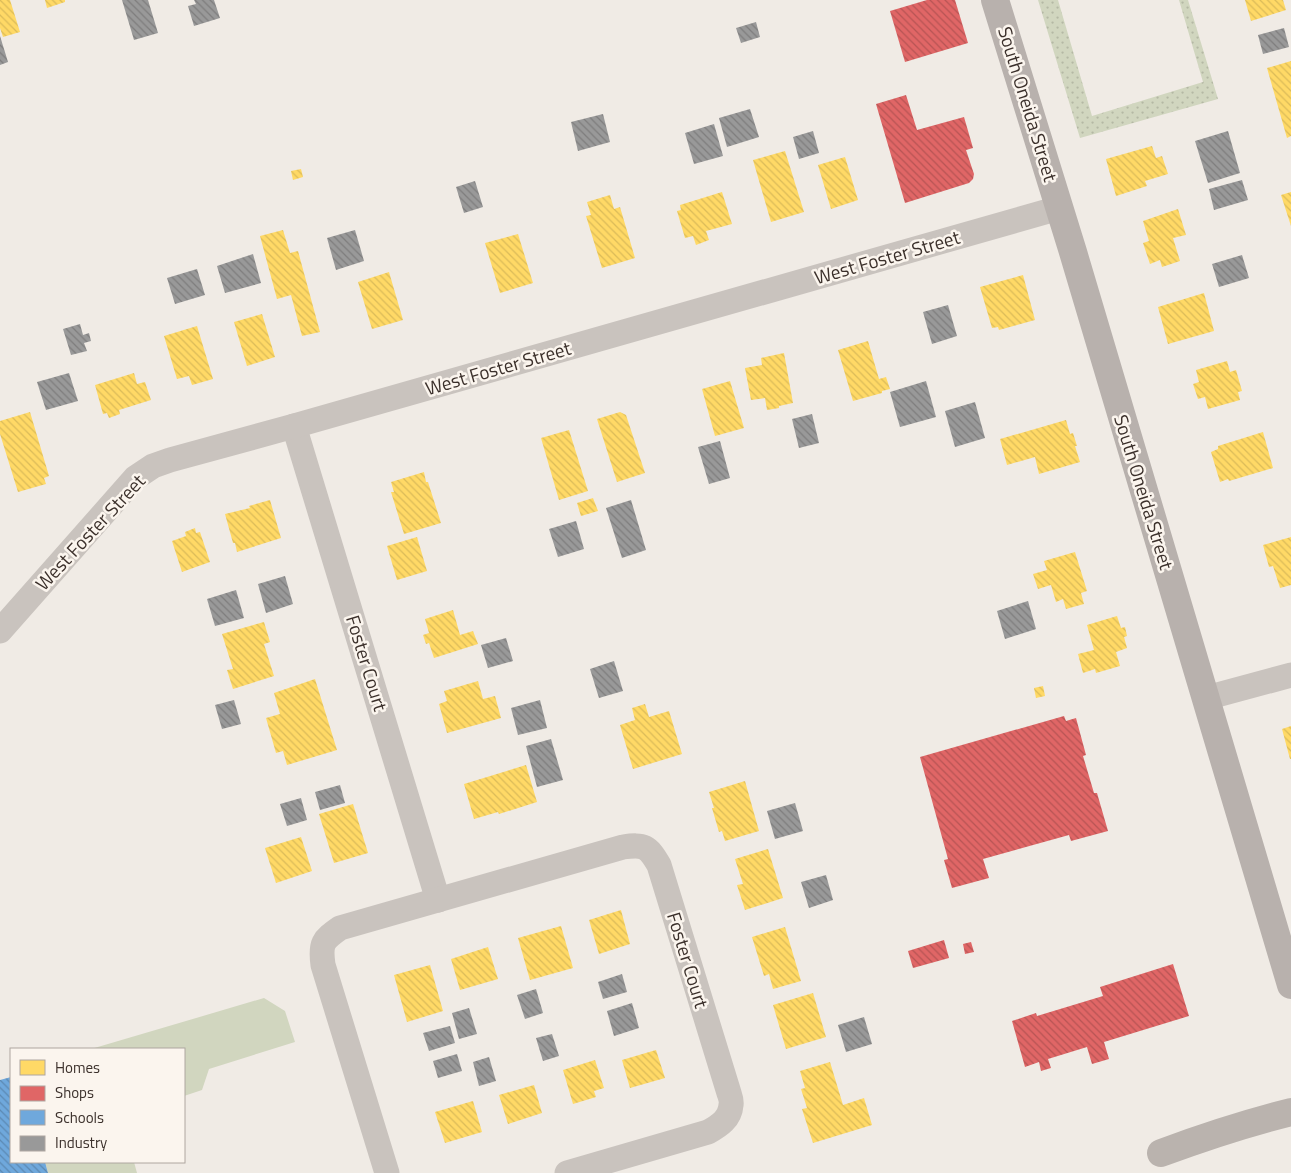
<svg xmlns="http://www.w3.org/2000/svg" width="1291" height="1173" font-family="'Titillium Web',sans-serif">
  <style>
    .grass { fill: url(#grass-dots) }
    .park { fill: #d1d6bf }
    .homes { fill: url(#homes-back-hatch) }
    .shops { fill: url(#shops-back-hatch) }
    .schools { fill: url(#schools-back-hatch) }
    .industry { fill: url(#industry-back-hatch) }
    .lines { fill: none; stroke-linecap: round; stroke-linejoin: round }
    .street { stroke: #c9c3be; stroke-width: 25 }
    .secondary { stroke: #bab3ae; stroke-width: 28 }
    .primary { stroke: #b8b1ad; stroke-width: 28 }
    .labels { text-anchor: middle; stroke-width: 5; stroke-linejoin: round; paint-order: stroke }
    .street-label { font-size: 19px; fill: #3b302b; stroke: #fbf5ee }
  </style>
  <defs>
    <pattern id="grass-dots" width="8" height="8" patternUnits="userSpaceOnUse" patternTransform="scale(1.25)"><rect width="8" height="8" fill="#d1d6bf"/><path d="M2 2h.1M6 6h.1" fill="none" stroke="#b4b8a4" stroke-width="1.8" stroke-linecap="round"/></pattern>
    <pattern id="homes-back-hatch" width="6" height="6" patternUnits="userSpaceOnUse" patternTransform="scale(1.25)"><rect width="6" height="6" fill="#ffd966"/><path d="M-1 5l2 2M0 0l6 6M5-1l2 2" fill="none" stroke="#dbbb59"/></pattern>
    <pattern id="shops-back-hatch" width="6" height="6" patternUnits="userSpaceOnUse" patternTransform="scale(1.25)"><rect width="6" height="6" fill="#e06666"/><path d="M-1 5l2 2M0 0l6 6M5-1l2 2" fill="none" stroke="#b75454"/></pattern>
    <pattern id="schools-back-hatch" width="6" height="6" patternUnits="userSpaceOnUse" patternTransform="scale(1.25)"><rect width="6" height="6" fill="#6fa8dc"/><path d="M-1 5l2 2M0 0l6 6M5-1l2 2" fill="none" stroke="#5c89b3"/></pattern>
    <pattern id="industry-back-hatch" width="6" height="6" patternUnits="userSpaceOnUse" patternTransform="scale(1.25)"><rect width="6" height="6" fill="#999"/><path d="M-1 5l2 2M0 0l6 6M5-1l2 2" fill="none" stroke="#7e7d7d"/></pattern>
  </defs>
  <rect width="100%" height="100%" fill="#f0ebe5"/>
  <polygon class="grass" points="1038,0 1058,0 1092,116 1203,82 1179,0 1188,0 1218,99 1080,138"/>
  <g class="park">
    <polygon points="264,998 285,1011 295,1042 209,1069 202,1090 184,1096 184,1049 91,1049"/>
    <polygon points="45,1162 134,1162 137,1173 48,1173"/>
  </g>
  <g class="homes">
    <polygon points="0,0 10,0 20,32 3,37 0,28"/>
    <polygon points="45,0 65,0 65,2 47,8"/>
    <polygon points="1245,0 1283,0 1286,10 1251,21"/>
    <polygon points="1291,61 1291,136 1287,138 1267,68"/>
    <polygon points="1152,146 1156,158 1162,156 1168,174 1145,181 1147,186 1116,196 1106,159"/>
    <polygon points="785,151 804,212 771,222 753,160"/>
    <polygon points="845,157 858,200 831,209 818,165"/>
    <polygon points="301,169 303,177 293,180 291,171"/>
    <polygon points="722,192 732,224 706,231 709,240 696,245 693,236 685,238 677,211 681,210 680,205"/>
    <polygon points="1291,192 1291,226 1281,195"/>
    <polygon points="610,195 614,209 620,207 635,258 602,268 586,216 591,215 587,202"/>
    <polygon points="1178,209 1186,235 1173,238 1180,261 1162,267 1160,260 1150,264 1143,243 1149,241 1143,221"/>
    <polygon points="283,230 290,253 298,251 320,332 302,336 291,295 277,299 260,236"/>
    <polygon points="518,234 533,283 500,293 485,243"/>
    <polygon points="389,272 403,320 372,329 358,282"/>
    <polygon points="1023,275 1035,320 999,330 998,327 992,328 980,287"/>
    <polygon points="1204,293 1214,331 1168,344 1158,307"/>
    <polygon points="262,314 275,357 247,366 234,322"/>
    <polygon points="197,326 213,379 192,385 189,376 177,379 164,336"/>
    <polygon points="868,341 879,379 886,377 890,389 882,391 882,393 853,401 838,350"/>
    <polygon points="784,353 793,403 779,406 779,408 767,410 765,398 751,400 745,368 762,365 761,358"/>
    <polygon points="1227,361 1230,372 1236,370 1242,391 1238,392 1240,400 1208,409 1205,397 1198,399 1193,384 1199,382 1196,370"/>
    <polygon points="134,373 137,384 145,382 151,400 119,410 120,414 109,418 107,413 103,414 95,385"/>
    <polygon points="730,381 744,428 715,436 702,389"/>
    <polygon points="30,412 49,476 44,478 46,484 18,492 0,434 0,421"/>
    <polygon points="620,412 626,415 645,473 617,482 597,419"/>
    <polygon points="1066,420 1070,434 1073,433 1077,446 1075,446 1080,462 1039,474 1035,457 1007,465 1000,439"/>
    <polygon points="569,430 588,491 559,500 541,438"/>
    <polygon points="1263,432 1273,468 1229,481 1228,479 1220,482 1211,452 1218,449 1218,446"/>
    <polygon points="424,472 426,482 428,482 441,523 404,534 391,492 394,492 391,482"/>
    <polygon points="593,498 598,511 581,516 577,503"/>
    <polygon points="270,500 281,538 237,552 235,543 233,543 225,514 250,508 249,506"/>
    <polygon points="195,528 196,533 200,532 210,562 182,572 172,541 186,536 185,532"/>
    <polygon points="417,537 427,571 397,580 387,546"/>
    <polygon points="1291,537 1291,585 1280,588 1273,566 1269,567 1263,545"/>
    <polygon points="1075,552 1087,591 1081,593 1084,604 1066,609 1063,599 1056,602 1051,585 1038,589 1033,574 1047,570 1044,561"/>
    <polygon points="453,610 460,635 473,631 478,644 434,658 429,643 426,644 423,635 429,633 425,619"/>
    <polygon points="1117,616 1121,628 1125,627 1127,636 1124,637 1127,648 1116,652 1120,666 1096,673 1095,669 1083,673 1078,654 1094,650 1087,625"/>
    <polygon points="264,622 270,642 264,644 274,676 233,689 227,670 233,669 222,634"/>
    <polygon points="315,679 337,750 287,765 283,751 276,753 266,718 280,714 274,693"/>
    <polygon points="478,681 483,699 495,696 501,718 447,733 439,704 447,701 444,691"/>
    <polygon points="1043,686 1045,696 1036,698 1034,688"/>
    <polygon points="645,704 649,717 669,711 682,754 633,769 620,725 635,720 632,708"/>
    <polygon points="1291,726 1291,759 1290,759 1282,729"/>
    <polygon points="526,765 537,802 499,814 498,812 474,819 464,784"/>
    <polygon points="745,781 759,831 725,841 722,831 719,832 712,808 714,808 709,792"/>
    <polygon points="353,804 368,853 334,863 319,814"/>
    <polygon points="301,837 312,871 276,883 265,848"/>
    <polygon points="768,849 783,898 745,910 737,885 743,884 735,859"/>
    <polygon points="621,910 630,944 599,954 589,920"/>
    <polygon points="561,926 573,968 530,980 518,938"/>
    <polygon points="785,927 801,981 773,989 769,974 764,976 752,937"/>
    <polygon points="488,947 498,979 460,990 451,959"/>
    <polygon points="430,965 443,1011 407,1022 394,975"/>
    <polygon points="813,993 826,1037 786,1049 773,1005"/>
    <polygon points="656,1050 665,1078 630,1088 622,1060"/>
    <polygon points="595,1060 604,1088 594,1091 596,1097 573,1104 563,1070"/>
    <polygon points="830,1062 843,1105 864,1098 872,1125 813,1143 802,1109 807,1108 801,1089 805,1088 800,1071"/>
    <polygon points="534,1085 542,1113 508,1124 499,1095"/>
    <polygon points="473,1101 482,1132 445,1143 435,1112"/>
  </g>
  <g class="shops">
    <polygon points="927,0 955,0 968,43 905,62 890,11"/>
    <polygon points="906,95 917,130 964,117 973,148 966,150 974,174 973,179 969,183 905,203 876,104"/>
    <polygon points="1064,716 1066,721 1076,718 1086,755 1083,756 1094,793 1097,793 1108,831 1071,841 1069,835 983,859 989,878 952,888 944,860 948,859 920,757"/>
    <polygon points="944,940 949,958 913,968 908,951"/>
    <polygon points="971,942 974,952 965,954 963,944"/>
    <polygon points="1173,964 1189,1016 1104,1042 1109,1059 1092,1064 1087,1047 1048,1059 1051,1068 1041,1071 1039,1062 1025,1067 1012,1021 1036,1013 1037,1016 1103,996 1100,987"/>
  </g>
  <polygon class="schools" points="11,1077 11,1162 45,1162 48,1173 0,1173 0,1080"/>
  <g class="industry">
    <polygon points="122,0 148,0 158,33 134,40"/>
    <polygon points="194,0 214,0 220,18 194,26 188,6 196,4"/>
    <polygon points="756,22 760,37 741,43 736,28"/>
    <polygon points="1284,28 1289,47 1263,54 1258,35"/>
    <polygon points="0,36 8,62 0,65"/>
    <polygon points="750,109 759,137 727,147 719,118"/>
    <polygon points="603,114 610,142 578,151 571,122"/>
    <polygon points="714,124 723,156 694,164 685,133"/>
    <polygon points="813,131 819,153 799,159 793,137"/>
    <polygon points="1228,131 1240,173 1208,183 1195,141"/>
    <polygon points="1242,180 1248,200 1214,210 1209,189"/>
    <polygon points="475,181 483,207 464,213 456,187"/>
    <polygon points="355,230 364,261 336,270 327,238"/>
    <polygon points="253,254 261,283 225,293 217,266"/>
    <polygon points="1242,255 1249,278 1219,287 1212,264"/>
    <polygon points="197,269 205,295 175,304 167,278"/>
    <polygon points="948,305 957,336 932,344 923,312"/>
    <polygon points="80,324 83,335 89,333 91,341 84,343 87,351 71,355 63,329"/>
    <polygon points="69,373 78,401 46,410 37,382"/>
    <polygon points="926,381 936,417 900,427 890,392"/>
    <polygon points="975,402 985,438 955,447 945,411"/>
    <polygon points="812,414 819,443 799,448 792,419"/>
    <polygon points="720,441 730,478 709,484 698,447"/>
    <polygon points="631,500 646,550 622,558 606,508"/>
    <polygon points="576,521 584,549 558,557 549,529"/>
    <polygon points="285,576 293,604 266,613 258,584"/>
    <polygon points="236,590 244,618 215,626 207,599"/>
    <polygon points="1028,601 1036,629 1005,639 997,611"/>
    <polygon points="506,638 513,661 488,668 481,645"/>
    <polygon points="614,661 623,691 599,698 590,669"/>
    <polygon points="234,700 241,724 222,729 215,705"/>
    <polygon points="540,700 547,728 518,735 511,708"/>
    <polygon points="551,739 563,780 537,787 526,746"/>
    <polygon points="340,785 345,803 320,810 315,792"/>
    <polygon points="301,798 307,820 287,826 280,804"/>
    <polygon points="795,803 803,831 775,839 767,811"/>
    <polygon points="826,875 833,900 809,908 801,882"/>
    <polygon points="622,974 627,992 603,999 598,982"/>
    <polygon points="536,989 543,1013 525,1019 517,995"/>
    <polygon points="632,1003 639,1028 614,1036 607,1011"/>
    <polygon points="469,1008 477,1034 459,1039 452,1013"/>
    <polygon points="864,1017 872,1044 846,1052 838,1025"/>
    <polygon points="450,1026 455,1043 429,1051 423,1033"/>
    <polygon points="552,1034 559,1056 543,1061 536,1038"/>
    <polygon points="457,1054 462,1071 438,1078 433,1061"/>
    <polygon points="489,1057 496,1081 479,1086 473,1062"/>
  </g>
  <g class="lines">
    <g class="street">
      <polyline points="294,426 438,900"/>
      <polyline points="0,631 135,478 153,466 170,460 294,426 1059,208"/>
      <polyline points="1206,698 1291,675"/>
      <path d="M387,1173L323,965C320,943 323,940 340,928L623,847C644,844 648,846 659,865L729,1093C730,1096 732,1101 731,1105C730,1119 719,1126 708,1132L567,1173"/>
    </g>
    <path class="secondary" d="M1161,1153C1204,1137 1247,1123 1291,1112"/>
    <polyline class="primary" points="995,0 1073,252 1291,985"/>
  </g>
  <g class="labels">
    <g class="street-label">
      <text transform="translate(1028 104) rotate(73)" y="7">South Oneida Street</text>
      <text transform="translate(887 257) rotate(-16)" y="7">West Foster Street</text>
      <text transform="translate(498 368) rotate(-16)" y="7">West Foster Street</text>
      <text transform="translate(1144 492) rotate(73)" y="7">South Oneida Street</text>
      <text transform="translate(90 532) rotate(-47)" y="7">West Foster Street</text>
      <text transform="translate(367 663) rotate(73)" y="7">Foster Court</text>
      <text transform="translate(688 960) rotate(73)" y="7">Foster Court</text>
    </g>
  </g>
  <rect x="10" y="1048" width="175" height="115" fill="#fbf5ee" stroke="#aea6a0"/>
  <rect x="20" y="1060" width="25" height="15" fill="#ffd966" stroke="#aea6a0"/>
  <text x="55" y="1073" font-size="15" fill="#3b302b">Homes</text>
  <rect x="20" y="1086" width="25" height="15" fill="#e06666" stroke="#aea6a0"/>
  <text x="55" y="1098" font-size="15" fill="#3b302b">Shops</text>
  <rect x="20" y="1110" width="25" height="15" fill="#6fa8dc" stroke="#aea6a0"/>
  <text x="55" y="1123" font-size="15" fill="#3b302b">Schools</text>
  <rect x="20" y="1136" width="25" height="15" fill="#999999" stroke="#aea6a0"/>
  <text x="55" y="1148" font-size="15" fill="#3b302b">Industry</text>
</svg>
